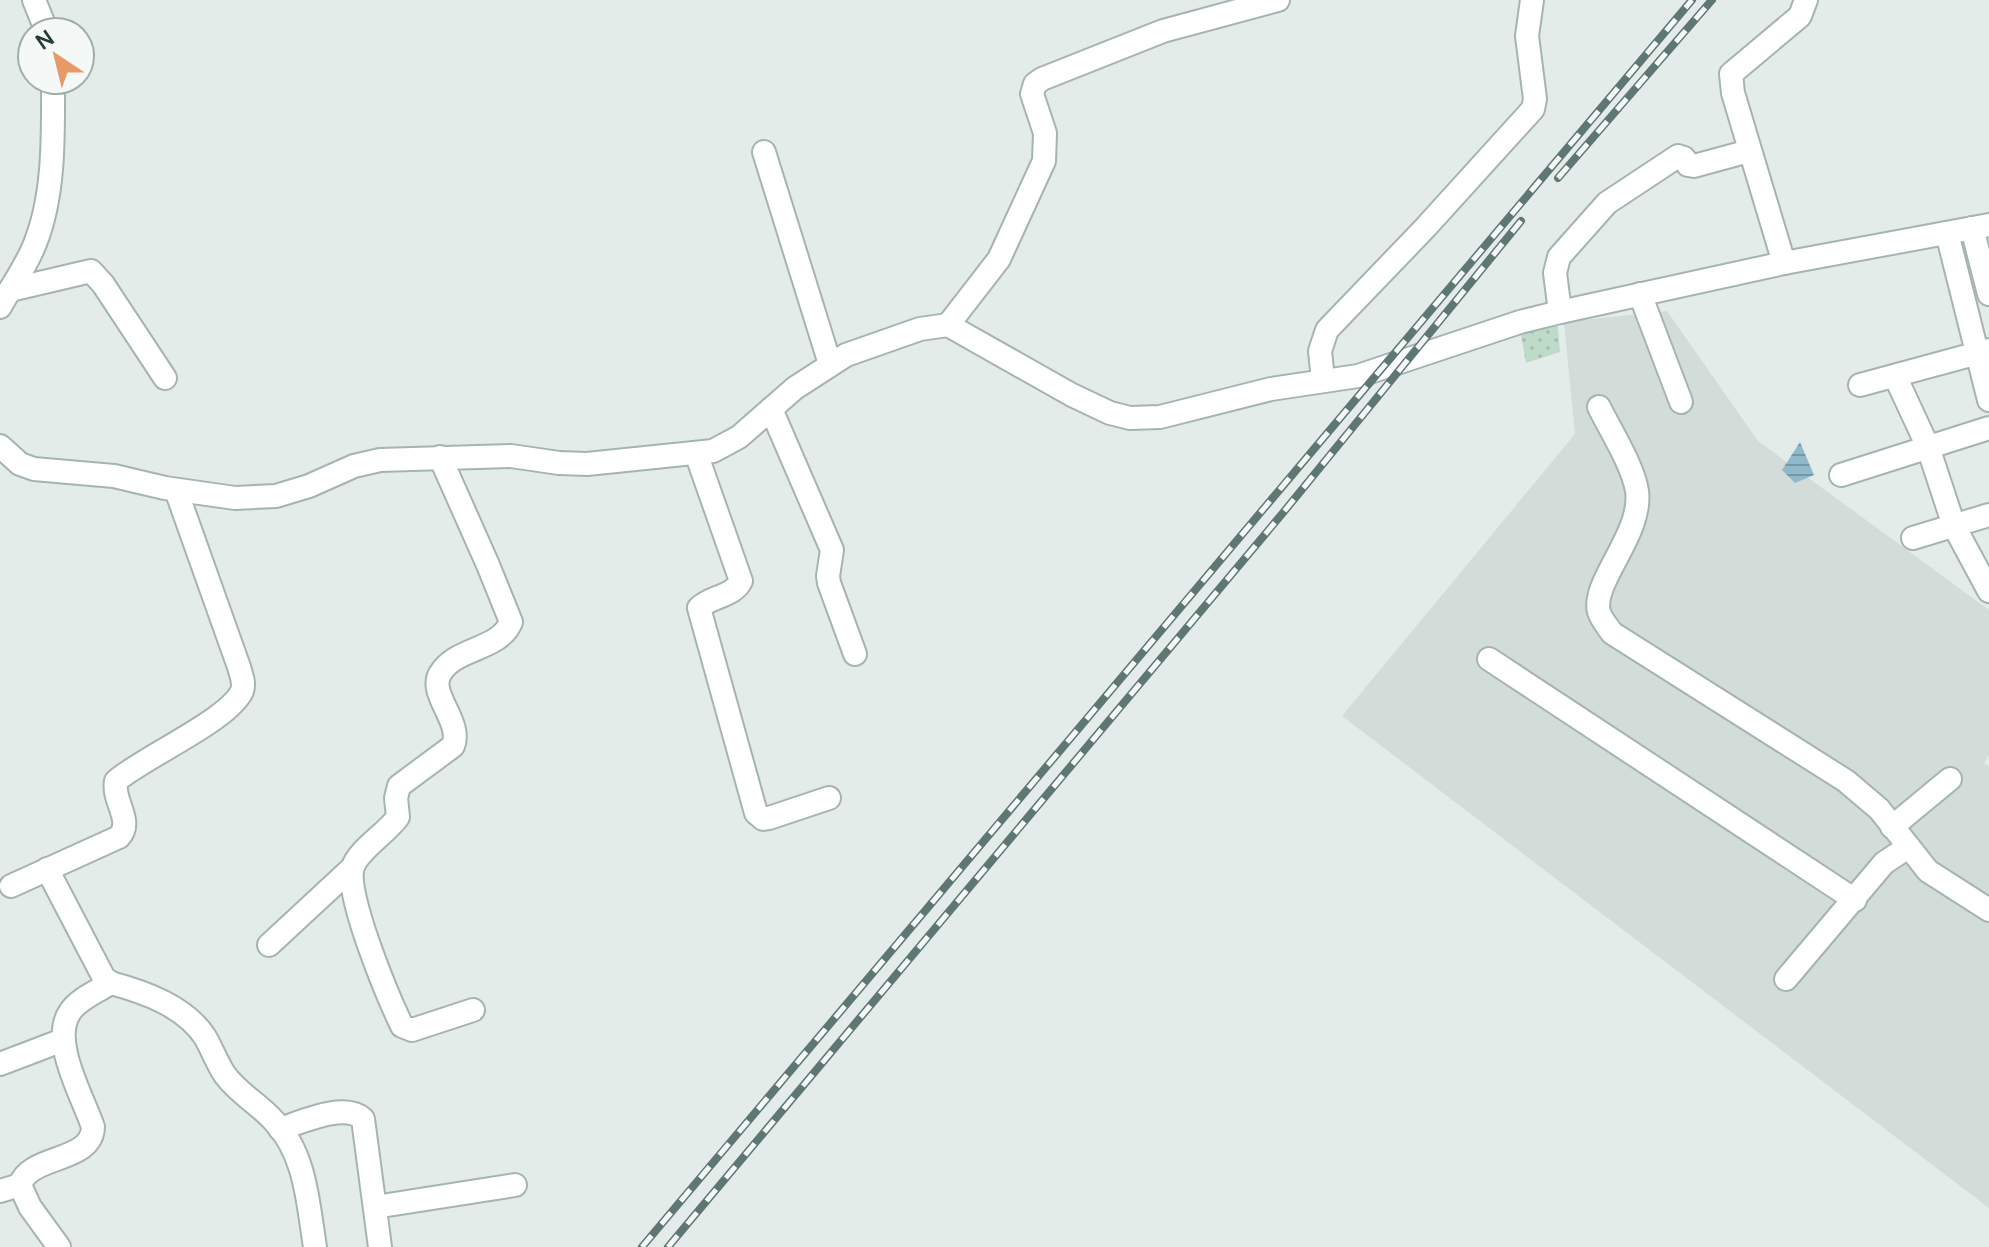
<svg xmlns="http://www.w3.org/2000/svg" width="1989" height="1247" font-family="Manrope,sans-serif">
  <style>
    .built { fill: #d2dcd9 }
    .grass { fill: url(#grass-dots) }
    .water { fill: url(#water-rules) }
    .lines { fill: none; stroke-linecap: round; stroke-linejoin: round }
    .minor-casing { stroke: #a6b4b1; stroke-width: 26 }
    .minor { stroke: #fff; stroke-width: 22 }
    .rail-casing { stroke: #5f7774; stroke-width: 8 }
    .rail { stroke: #f4f9f7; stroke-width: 5; stroke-dasharray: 15; stroke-linecap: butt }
  </style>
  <defs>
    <pattern id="grass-dots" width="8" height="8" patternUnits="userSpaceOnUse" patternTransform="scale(2)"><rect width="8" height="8" fill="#bedbca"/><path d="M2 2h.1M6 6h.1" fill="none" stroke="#a3bdae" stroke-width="1.8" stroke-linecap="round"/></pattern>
    <pattern id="water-rules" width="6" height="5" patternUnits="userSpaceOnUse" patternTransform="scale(2)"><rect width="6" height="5" fill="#90b9cc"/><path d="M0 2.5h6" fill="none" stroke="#7598a7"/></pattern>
  </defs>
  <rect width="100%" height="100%" fill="#e3ece9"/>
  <polygon class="built" points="1667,311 1758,441 1989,610 1989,755 1984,763 1989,767 1989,1208 1342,716 1575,434 1564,322"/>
  <polygon class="grass" points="1557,317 1560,352 1526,363 1520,330"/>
  <polygon class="water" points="1800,442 1814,475 1795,483 1782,470"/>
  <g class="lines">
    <defs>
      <g id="minor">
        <polyline points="34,0 47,32"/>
        <polyline points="764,152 830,364"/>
        <polyline points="1972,228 1989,294"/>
        <polyline points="1947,233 1989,400"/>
        <polyline points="1784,263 1733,93 1731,74 1800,16 1806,0"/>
        <polyline points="10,290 91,271 103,284 165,378"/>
        <polyline points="1640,294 1681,402"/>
        <path d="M0,307C12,285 28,264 36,241C55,192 53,132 53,80"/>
        <polyline points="1560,312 1555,273 1559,257 1607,203 1678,156 1684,158 1688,165 1694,166 1749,151"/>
        <polyline points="948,325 999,259 1044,161 1045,133 1032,94 1035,84 1042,79 1163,31 1278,0"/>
        <polyline points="1895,376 1928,447 1954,526 1989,591"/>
        <polyline points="1323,380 1320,351 1327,330 1425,228 1533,109 1535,99 1527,36 1532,0"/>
        <polyline points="1860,385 1989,350"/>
        <path d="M1599,407C1611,431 1633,466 1637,491C1643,534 1591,582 1599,612C1601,619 1608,627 1612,633L1846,781L1879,809L1928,871L1989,910"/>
        <polyline points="771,409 832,550 828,576 829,583 855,654"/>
        <polyline points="0,446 20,464 34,469 114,476 165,488 235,498 276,496 309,486 354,466 380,460 511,456 559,463 587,464 713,451 739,437 795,388 846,355 920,329 948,325 1072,395 1110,413 1130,418 1160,417 1271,389 1358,376 1520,322 1560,312 1784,263 1989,225"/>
        <path d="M696,453L741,581C733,597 711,596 699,608L756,813L763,819L769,818L829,798"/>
        <path d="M440,457L488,565L511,622C499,651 455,647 440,674C428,694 463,722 453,746L399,786L396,798L398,817C387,833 358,850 353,867C344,893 389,999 402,1026L412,1030L473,1010"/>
        <polyline points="1841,475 1989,428"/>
        <polyline points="1913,538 1989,515"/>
        <polyline points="1489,659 1855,900"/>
        <polyline points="1892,827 1950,779"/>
        <path d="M47,869L104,978L111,983C144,992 185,1006 205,1037C212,1049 217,1063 225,1075C239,1094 259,1104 274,1121C306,1154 308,1204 315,1247"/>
        <path d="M11,886L119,837C134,821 112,801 116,781C144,757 229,720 242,691C245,683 241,675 239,667L176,490"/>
        <polyline points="269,945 352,868"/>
        <polyline points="1786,979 1884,863 1908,847"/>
        <polyline points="0,1064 63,1040"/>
        <path d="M280,1129C302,1122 345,1102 363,1119L380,1247"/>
        <polyline points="0,1191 20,1185"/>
        <polyline points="375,1207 515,1185"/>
        <path d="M59,1247L30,1207L20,1185C30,1154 92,1163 93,1127C83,1097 50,1041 70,1012C78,999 98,991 111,983"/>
      </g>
    </defs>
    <use href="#minor" class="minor-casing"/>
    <use href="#minor" class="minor"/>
    <defs>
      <g id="rail">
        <polyline points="1558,178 1712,0"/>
        <polyline points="642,1247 1692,0"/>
        <polyline points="668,1247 1282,514 1521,221"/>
      </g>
    </defs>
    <use href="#rail" class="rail-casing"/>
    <use href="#rail" class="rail"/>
  </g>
  <g transform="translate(56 56) rotate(325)"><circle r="38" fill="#f4f9f7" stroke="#a1adab" stroke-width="2"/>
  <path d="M0-6L14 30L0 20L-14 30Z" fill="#e69a68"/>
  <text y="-12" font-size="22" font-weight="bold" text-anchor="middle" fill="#253c39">N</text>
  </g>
</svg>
